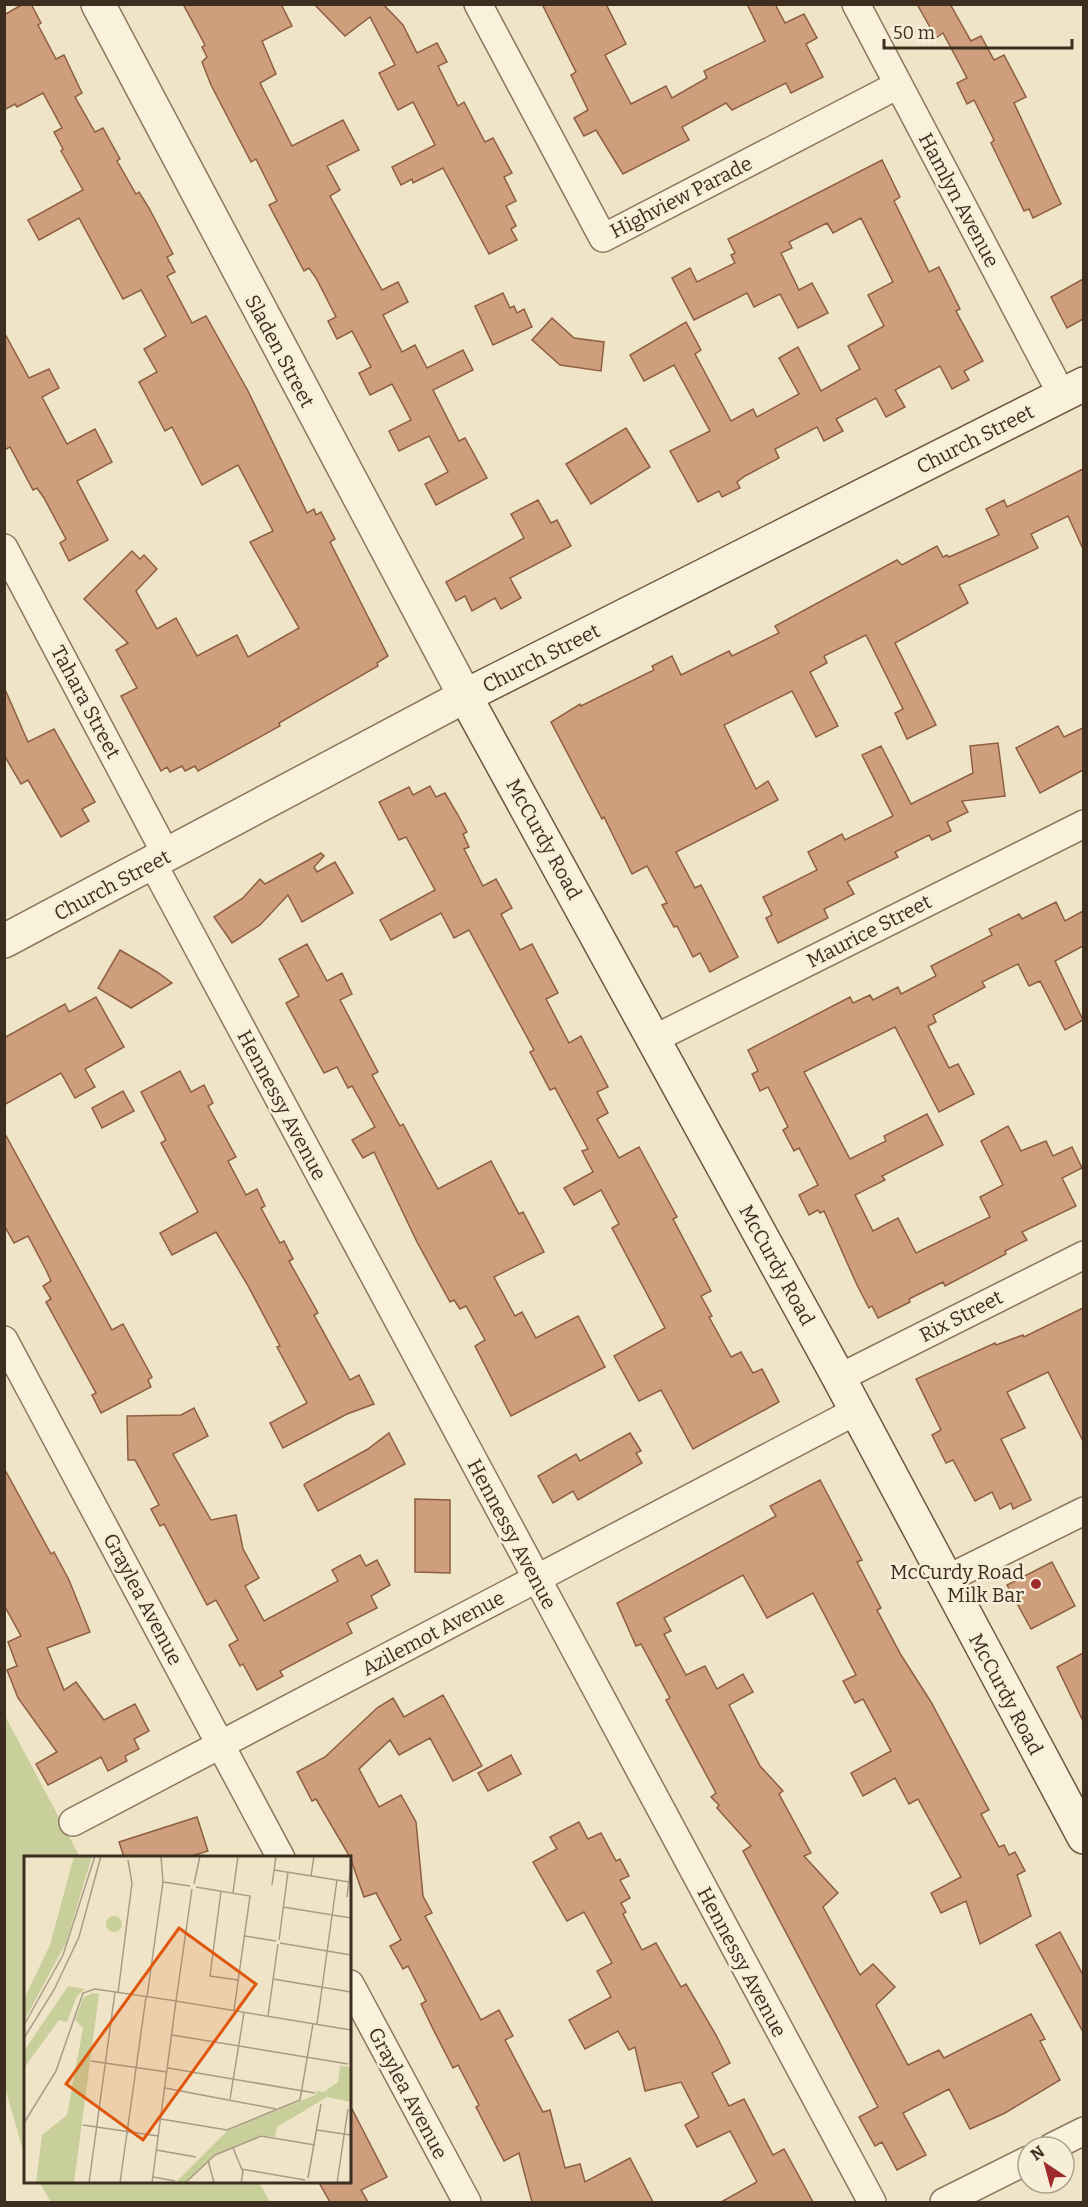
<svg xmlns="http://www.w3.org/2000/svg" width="1088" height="2207" font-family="Bitter,serif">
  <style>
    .green { fill: #c9cf9b }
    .building { fill: #cf9f7d; stroke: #8d5f41; stroke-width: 1.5 }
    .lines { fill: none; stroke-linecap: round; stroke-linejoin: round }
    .minor-casing { stroke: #8d765c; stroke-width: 30 }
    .tertiary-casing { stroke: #8d765c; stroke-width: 36 }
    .secondary-casing { stroke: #6f573f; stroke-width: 36 }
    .minor { stroke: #faf1dc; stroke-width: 27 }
    .tertiary { stroke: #faf1dc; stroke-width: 33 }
    .secondary { stroke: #faf1dc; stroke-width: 33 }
    .poi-dot { fill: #9e2a2b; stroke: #f7eed8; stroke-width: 2 }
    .labels { text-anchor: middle; stroke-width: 5; stroke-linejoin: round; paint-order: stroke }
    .street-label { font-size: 20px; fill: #3d2e20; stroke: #f7eed8 }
    .poi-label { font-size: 20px; fill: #3d2e20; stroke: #f7eed8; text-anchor: end }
    .inset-road { fill: none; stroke: #a89b85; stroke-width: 1.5 }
    .view { fill: #df570d; fill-opacity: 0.15; stroke: #df570d; stroke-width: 3 }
    .inset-edge { fill: none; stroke: #3d2e20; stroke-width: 3 }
  </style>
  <rect width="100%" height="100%" fill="#f0e4c8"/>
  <g class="green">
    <polygon points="4,1714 80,1857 26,1858 25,2158 5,2087"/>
    <polygon points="39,2182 259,2182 270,2202 51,2202"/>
  </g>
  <g class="building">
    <polygon points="23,4 31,4 41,23 38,25 56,59 64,55 82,93 75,97 95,132 103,128 120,159 117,161 136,194 139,192 149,208 173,254 167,257 175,272 167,276 192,323 206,316 248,391 307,513 314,509 316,515 321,512 335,539 330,542 388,656 377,663 378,666 279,723 280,726 198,771 195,766 185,771 182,766 170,772 167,767 161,771 121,696 137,688 116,650 128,643 84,599 132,551 140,559 144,555 157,569 136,591 157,629 176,618 197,656 237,635 248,657 299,628 250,542 273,531 238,465 202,485 172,427 165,431 139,382 157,372 144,349 166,336 141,290 123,299 79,218 39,240 28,220 83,190 61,151 63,149 54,132 62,128 43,93 17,107 15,104 4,110 4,15"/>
    <polygon points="183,4 281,4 292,26 262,41 276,74 260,83 292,146 343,120 359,150 327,166 340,190 330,196 382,290 398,282 408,302 383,315 402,352 415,345 427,368 463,350 473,370 433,390 459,441 465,438 487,478 436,505 425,484 448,472 429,436 399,451 389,431 411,420 392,384 370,395 359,373 371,367 352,331 337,339 328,321 336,317 316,278 309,268 304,271 269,205 277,201 256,159 251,162 211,85 202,62 207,57 202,47 205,45"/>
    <polygon points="314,4 383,4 403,25 417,53 437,43 447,62 438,66 458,106 464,102 485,142 493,138 512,173 504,177 516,201 506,206 516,226 511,229 517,240 489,254 443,168 413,183 412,179 401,185 392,167 435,145 413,102 398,110 379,73 395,65 370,17 345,36"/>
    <polygon points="542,4 606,4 626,44 605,55 631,104 666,86 672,98 707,78 704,71 765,41 747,4 775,4 785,23 804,14 817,38 806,44 823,77 791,93 786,83 732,110 726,103 682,127 689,140 623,174 596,130 584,136 574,118 588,110 571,75 576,72"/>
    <polygon points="917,4 950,4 971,41 981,36 994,60 1004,55 1026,97 1014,103 1061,204 1033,218 1029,209 1024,211 991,143 994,140 974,100 967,104 957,83 967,78 943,33 936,38"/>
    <polygon points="882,160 900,197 894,201 929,272 939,267 960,309 956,311 983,361 964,371 969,380 952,389 940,366 895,390 905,407 886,417 876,398 836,419 843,431 824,441 817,427 775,449 779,458 745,476 737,482 740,488 722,497 719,491 698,502 670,451 710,431 674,365 644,381 630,355 686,322 701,350 695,354 731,421 753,409 757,417 799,394 779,358 798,347 821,391 860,369 848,346 884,326 868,295 893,282 861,218 833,233 827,223 789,242 792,248 781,253 799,290 812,283 828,313 798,328 780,294 754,307 747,293 694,320 672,278 690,268 697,282 735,263 731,255 735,253 728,239"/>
    <polygon points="1083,279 1083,319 1067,328 1051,297"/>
    <polygon points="503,293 510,308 514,306 517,313 524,309 532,327 493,345 475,306"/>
    <polygon points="552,318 574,338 604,342 601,371 560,365 532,340"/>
    <polygon points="4,332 29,378 49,369 59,388 42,397 67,444 95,429 112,462 77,481 108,540 69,561 60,543 66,539 44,498 37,488 33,490 10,447 4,450"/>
    <polygon points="626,428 650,467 591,504 566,464"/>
    <polygon points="1083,469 1083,549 1068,516 1031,534 1038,548 959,585 968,603 895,643 936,725 907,739 895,713 903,709 866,635 824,656 827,663 810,672 838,726 816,737 792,691 724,725 756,789 768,781 778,800 676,852 695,888 701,885 738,957 710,972 700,953 693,957 677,926 674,927 662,905 667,903 647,866 632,874 604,817 602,819 551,722 580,704 581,706 654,670 652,666 672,656 681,675 729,651 732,656 779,633 775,626 897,560 902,565 937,546 943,557 947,555 949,557 999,535 986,509 1004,500 1007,507"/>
    <polygon points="538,500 551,523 557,520 571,546 510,578 521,598 501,609 495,598 472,611 465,596 456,601 446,582 524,538 511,514"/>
    <polygon points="4,687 28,742 54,729 95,802 82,809 89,821 61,837 28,780 21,784 4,755"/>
    <polygon points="1058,726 1064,737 1083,728 1083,770 1040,793 1016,748"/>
    <polygon points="998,743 1005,796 962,801 968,812 947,822 951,831 932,840 929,835 895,852 898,857 847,882 854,894 824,909 828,918 778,943 766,918 772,915 763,897 817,870 808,852 842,834 845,840 893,816 862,755 881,746 911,804 973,773 970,746"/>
    <polygon points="430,786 436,797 445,793 458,815 467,832 463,834 469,847 464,849 483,886 496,879 512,908 501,914 520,950 532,944 558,993 546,999 569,1043 581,1036 608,1087 597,1092 608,1113 597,1119 619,1158 639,1147 677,1217 673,1219 711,1291 701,1296 712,1316 709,1317 731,1357 741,1352 753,1373 762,1369 779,1402 693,1449 661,1390 639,1401 614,1356 665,1328 612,1228 619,1224 601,1190 574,1205 564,1188 593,1172 582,1151 588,1149 555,1088 550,1090 530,1052 534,1050 469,930 454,938 441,913 391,940 380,920 435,890 406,837 399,840 379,802 409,787 413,795"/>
    <polygon points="321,853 324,856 314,867 317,872 335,862 353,893 302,922 288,895 260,925 232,943 214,917 243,898 260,879 265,884"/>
    <polygon points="1056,902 1065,921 1083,911 1083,946 1055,961 1083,1020 1065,1030 1040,981 1029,986 1018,964 982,982 985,987 933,1015 936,1022 928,1026 949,1068 958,1064 974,1094 939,1112 895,1027 804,1072 850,1159 886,1141 884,1136 927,1114 943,1145 882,1176 885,1180 855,1195 873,1231 898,1218 916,1253 990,1217 980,1197 1003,1185 981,1141 1008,1126 1021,1151 1046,1141 1053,1156 1072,1147 1082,1168 1062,1178 1076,1206 1022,1232 1027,1240 1005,1251 1006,1254 945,1286 943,1282 909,1299 910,1302 878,1318 872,1306 869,1308 857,1285 824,1211 820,1213 818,1210 809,1215 799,1195 818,1185 799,1148 794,1151 783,1130 788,1127 768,1087 760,1091 752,1074 758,1071 748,1050 850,997 853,1003 870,995 873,1000 898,987 901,994 936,976 931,966 992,935 989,929 1019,914 1022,919"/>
    <polygon points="307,944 327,981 342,973 352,994 340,1000 378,1072 372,1075 400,1126 403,1124 438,1189 491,1161 519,1214 523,1212 544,1252 494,1277 515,1316 522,1312 536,1338 578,1316 605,1367 511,1416 475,1346 485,1340 466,1306 460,1309 454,1300 450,1302 417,1242 374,1152 363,1158 352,1140 375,1127 352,1086 348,1088 337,1067 324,1073 286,1003 299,996 279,959"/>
    <polygon points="120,950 157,972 172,983 131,1008 98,988"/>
    <polygon points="96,997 124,1047 85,1069 95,1087 75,1098 61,1073 4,1105 4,1038 65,1004 69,1012"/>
    <polygon points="180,1071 191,1092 204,1085 213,1103 208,1106 236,1157 228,1161 246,1195 257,1189 265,1206 261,1208 280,1243 284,1241 293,1259 289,1261 318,1313 314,1315 350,1380 359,1375 374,1404 347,1414 283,1448 270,1423 307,1403 277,1347 280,1346 247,1284 216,1232 172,1255 160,1233 198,1212 161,1143 166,1140 141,1092"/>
    <polygon points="123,1091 134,1111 102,1128 92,1108"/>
    <polygon points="4,1132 112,1330 123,1324 152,1377 148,1380 151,1387 101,1413 92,1395 96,1393 46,1302 51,1299 43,1286 51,1281 46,1270 28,1236 14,1243 4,1225"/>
    <polygon points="1083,1308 1083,1441 1048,1372 1007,1392 1025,1428 1001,1439 1031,1500 1013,1509 1011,1503 1000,1509 992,1492 975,1501 953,1460 946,1463 932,1435 941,1430 916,1379 995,1343 996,1345 1023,1335 1024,1337"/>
    <polygon points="194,1408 208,1436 173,1454 211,1520 236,1515 243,1549 259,1578 245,1586 264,1621 338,1581 332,1570 360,1555 366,1566 377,1560 390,1585 371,1596 377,1608 347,1623 352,1633 280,1671 283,1676 257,1690 243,1664 240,1666 229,1645 238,1640 216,1600 207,1605 164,1524 160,1526 151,1509 159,1505 135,1460 128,1460 127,1416 181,1415"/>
    <polygon points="389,1433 405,1464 318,1511 304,1485 306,1483 368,1449"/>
    <polygon points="630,1433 641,1451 636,1453 642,1463 578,1500 573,1491 553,1503 538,1476 576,1454 580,1461"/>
    <polygon points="4,1468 51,1554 54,1552 69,1580 90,1632 47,1648 64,1690 76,1682 104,1720 135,1704 149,1731 134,1739 139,1749 125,1756 127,1761 108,1771 101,1757 48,1785 36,1764 57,1752 18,1698 7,1670 17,1666 8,1642 21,1636 4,1605"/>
    <polygon points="820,1480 862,1560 857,1562 881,1608 877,1610 901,1655 931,1702 989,1810 981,1814 999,1847 1004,1845 1009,1855 1015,1852 1025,1871 1017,1875 1031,1916 980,1944 966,1901 941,1913 931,1893 961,1877 918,1799 909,1804 895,1778 863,1796 851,1773 891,1751 863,1699 855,1703 843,1681 856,1675 813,1593 767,1618 743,1575 664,1618 671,1631 664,1634 686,1675 705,1666 717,1689 743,1674 753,1692 729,1705 760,1766 783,1791 779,1794 811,1853 804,1856 838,1893 823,1907 860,1975 873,1964 895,1987 876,2005 908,2065 939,2050 944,2058 1031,2014 1045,2039 1040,2041 1060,2080 1005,2113 970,2129 949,2089 903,2113 926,2155 897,2170 882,2142 875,2146 859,2117 878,2107 743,1851 751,1846 717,1808 719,1805 711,1797 716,1793 666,1700 670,1698 641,1644 636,1646 617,1603 776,1516 770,1506"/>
    <polygon points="415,1499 450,1500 450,1573 415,1572"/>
    <polygon points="1052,1562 1075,1606 1031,1629 1007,1585"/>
    <polygon points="1083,1653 1083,1721 1057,1667"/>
    <polygon points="443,1695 482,1766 453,1781 430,1738 399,1755 390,1740 359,1769 379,1807 401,1795 416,1822 423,1896 432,1913 425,1916 481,2020 499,2010 513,2036 505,2040 543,2112 550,2110 565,2168 580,2164 585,2182 630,2158 653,2202 532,2202 519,2153 504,2161 476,2107 479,2105 458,2065 453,2068 433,2029 421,2004 426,2001 408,1966 403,1969 390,1946 401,1940 376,1893 364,1897 350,1857 316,1799 312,1801 297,1772 325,1757 377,1708 393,1698 404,1717"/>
    <polygon points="511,1755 521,1774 488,1791 478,1773"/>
    <polygon points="197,1817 208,1851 188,1857 124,1857 119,1842"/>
    <polygon points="579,1822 588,1839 601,1833 616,1861 620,1859 629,1876 620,1880 630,1898 621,1903 626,1912 623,1914 642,1950 656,1943 681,1987 686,1984 716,2035 730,2063 712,2073 729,2106 744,2099 773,2155 784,2149 813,2202 721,2202 757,2182 730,2131 697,2147 685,2125 699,2117 681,2082 645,2091 635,2047 629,2050 618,2031 585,2049 569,2020 611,1997 597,1971 612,1963 584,1912 567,1921 533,1862 557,1849 550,1837"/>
    <polygon points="1060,1932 1083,1975 1083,2032 1036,1945"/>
    <polygon points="350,2105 387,2177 361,2190 368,2202 330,2202 318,2181 350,2181"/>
  </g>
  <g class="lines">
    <defs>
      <g id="minor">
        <polyline points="478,4 603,238 898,85"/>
        <polyline points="856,4 1062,395"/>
        <polyline points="4,548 167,856"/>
        <polyline points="153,864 872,2202"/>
        <polyline points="654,1039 1084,824"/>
        <polyline points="4,1340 281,1858"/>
        <polyline points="839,1378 1084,1255"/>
        <polyline points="945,1580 1084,1511"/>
        <polyline points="73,1822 856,1411"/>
        <polyline points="350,1984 467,2202"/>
        <polyline points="1052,2147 1084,2131"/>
        <polyline points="944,2202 1028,2160"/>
      </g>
      <polyline id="tertiary" points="4,941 465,696 98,4"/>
      <polyline id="secondary" points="1084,384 465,696 839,1378 1084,1837"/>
    </defs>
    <use href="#minor" class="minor-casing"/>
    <use href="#tertiary" class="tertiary-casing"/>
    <use href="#secondary" class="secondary-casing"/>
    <use href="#minor" class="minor"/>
    <use href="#tertiary" class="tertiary"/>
    <use href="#secondary" class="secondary"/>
  </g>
  <circle class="poi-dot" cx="1036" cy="1584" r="6"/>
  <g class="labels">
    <g class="street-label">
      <text transform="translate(681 197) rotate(-27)" y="7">Highview Parade</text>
      <text transform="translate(959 200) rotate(62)" y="7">Hamlyn Avenue</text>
      <text transform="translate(280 351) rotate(62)" y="7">Sladen Street</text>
      <text transform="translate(975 439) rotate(-27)" y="7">Church Street</text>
      <text transform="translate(541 658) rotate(-27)" y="7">Church Street</text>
      <text transform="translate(86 702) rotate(62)" y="7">Tahara Street</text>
      <text transform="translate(544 839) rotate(61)" y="7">McCurdy Road</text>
      <text transform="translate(112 885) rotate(-28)" y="7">Church Street</text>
      <text transform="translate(869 931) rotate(-27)" y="7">Maurice Street</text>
      <text transform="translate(282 1105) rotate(62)" y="7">Hennessy Avenue</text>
      <text transform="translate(777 1265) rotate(61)" y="7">McCurdy Road</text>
      <text transform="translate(961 1316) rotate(-27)" y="7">Rix Street</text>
      <text transform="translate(512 1534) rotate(62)" y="7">Hennessy Avenue</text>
      <text transform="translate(143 1599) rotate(62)" y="7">Graylea Avenue</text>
      <text transform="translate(433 1633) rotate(-28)" y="7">Azilemot Avenue</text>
      <text transform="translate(1006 1694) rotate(62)" y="7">McCurdy Road</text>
      <text transform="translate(742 1962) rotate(62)" y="7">Hennessy Avenue</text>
      <text transform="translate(408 2093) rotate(62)" y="7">Graylea Avenue</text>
    </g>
    <g class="poi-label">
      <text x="1024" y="1579">McCurdy Road<tspan x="1024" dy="23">Milk Bar</tspan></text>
    </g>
  </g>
  <g transform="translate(24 1856)">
    <rect width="327" height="327" fill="#f0e4c8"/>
    <path d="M50,0H68L42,87L0,165V143L26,89ZM82 68a8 8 0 1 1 16 0a8 8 0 1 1-16 0ZM44,130L61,133L53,140L43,166L35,164L0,212V195ZM68,137L75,138L50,327H12L18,279L43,259L59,172L51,164L59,142ZM316,210L327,211V246L303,241L253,271L251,281L238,279L191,298L161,327H151L203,275L291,239L293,235L300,236L314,226Z" fill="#c9cf9b"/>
    <path class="inset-road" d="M250,14L325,26M287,20L290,0M139,26L166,30M170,28L176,0M248,29L252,0M172,31L226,40L210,154M197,35L186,120L214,124M209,37L214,0M323,41L327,9M259,51L327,62M221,80L252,85M255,84L264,16M256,87L327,99M249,123L327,136M94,137L108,27L104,4M123,141L139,26L137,0M244,160L254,88M293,168L313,24M0,169L39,99L71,0M148,179L324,208M0,182L30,134L55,81L77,0M67,205L143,216M144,212L291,237M141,232L252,253M206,243L220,157M137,263L203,274L276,244L289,168M0,267L32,215L59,137L71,133L152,145L168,33M59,269L134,280M293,274L327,279M209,292L219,316L217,327M132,294L172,301M184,304L190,327M217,313L281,324M129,321L151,325M284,322L297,248L296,254M65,327L91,136M96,327L122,141M128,327L152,145L327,174M161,327L191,299L237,280L291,289M313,327L324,253"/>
    <path class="view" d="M155,72L232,128L119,284L42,228Z"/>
    <rect width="327" height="327" class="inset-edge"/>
  </g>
  <rect width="1088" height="2207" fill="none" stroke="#3d2e20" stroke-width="12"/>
  <g transform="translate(1046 2165) rotate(324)"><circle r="28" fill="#f7eed8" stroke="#ada18e" stroke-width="1.5"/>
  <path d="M0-4.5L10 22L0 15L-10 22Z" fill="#9e2a2b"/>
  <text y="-9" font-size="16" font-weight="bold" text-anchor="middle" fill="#3d2e20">N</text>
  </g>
  <path d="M884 39v9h188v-9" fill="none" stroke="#3d2e20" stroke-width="3"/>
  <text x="893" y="39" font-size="18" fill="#3d2e20" stroke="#f7eed8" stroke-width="4.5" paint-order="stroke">50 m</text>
</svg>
